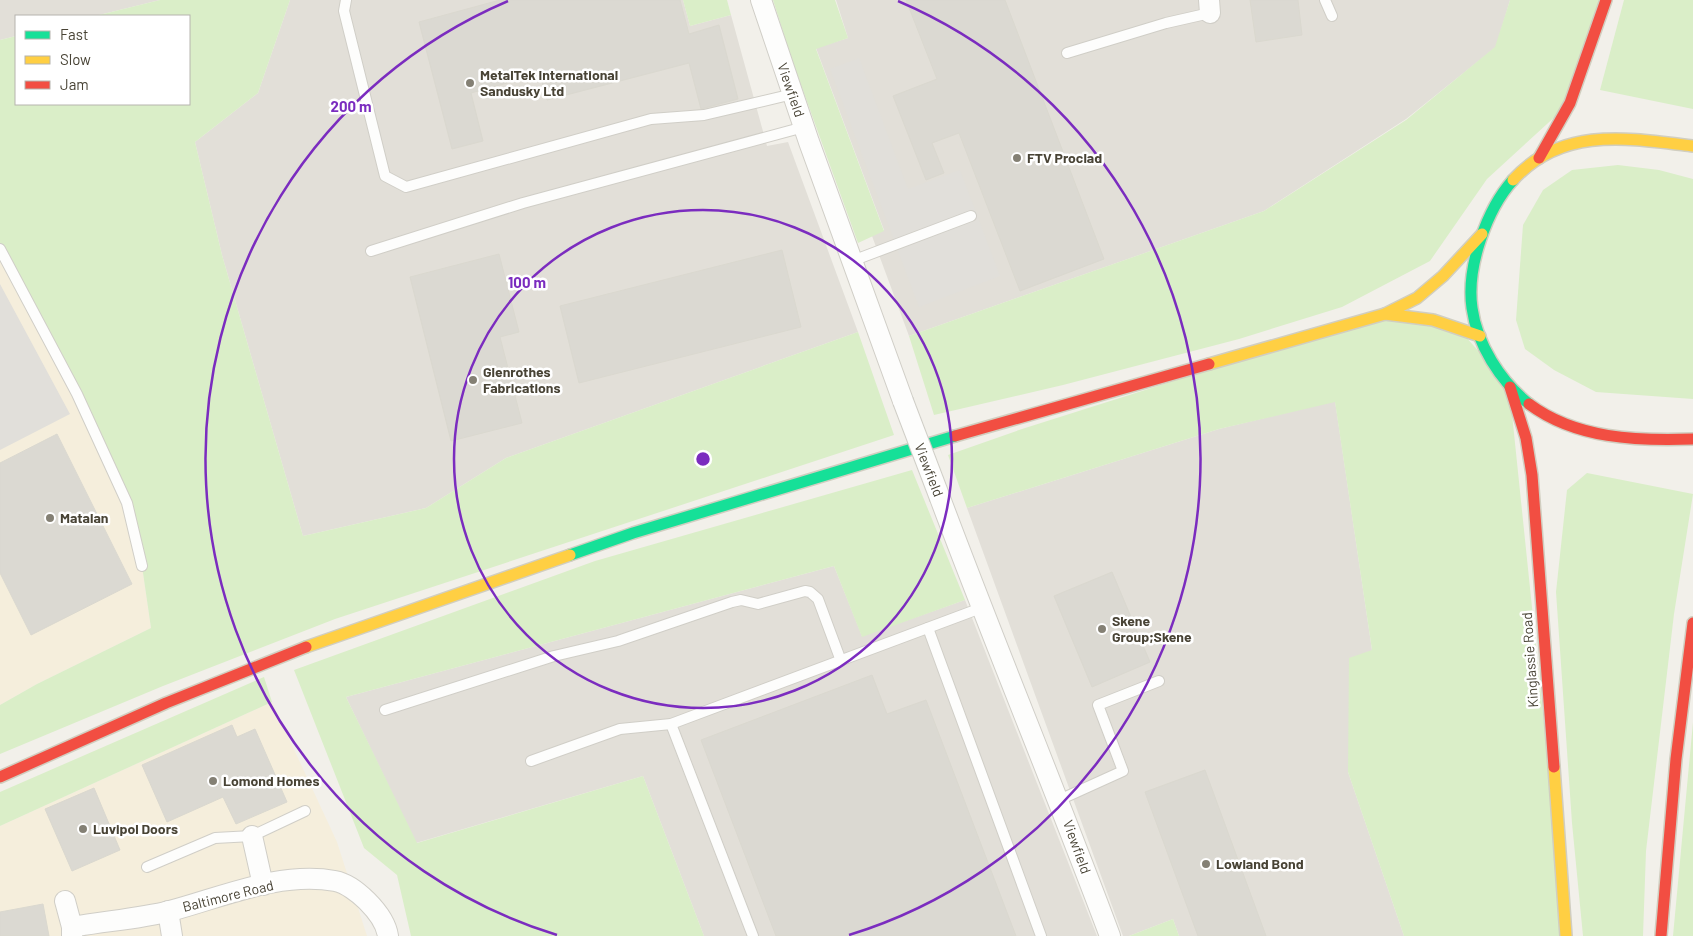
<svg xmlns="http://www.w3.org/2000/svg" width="1693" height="936" font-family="Barlow,sans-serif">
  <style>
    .commercial { fill: #f5eedc }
    .industrial { fill: #e2dfd8 }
    .green { fill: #daeec8 }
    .parking { fill: #e1dfda }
    .building { fill: #dbd9d2; stroke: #dad8cf }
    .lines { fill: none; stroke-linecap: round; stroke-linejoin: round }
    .lane-casing { stroke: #d0cec7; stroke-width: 12 }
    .street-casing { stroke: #d0cec7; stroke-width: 22 }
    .fast-casing { stroke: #d1cec0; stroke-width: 14 }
    .slow-casing { stroke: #d1cec0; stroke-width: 14 }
    .jam-casing { stroke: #d1cec0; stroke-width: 14 }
    .lane { stroke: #fdfdfc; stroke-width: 10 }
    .street { stroke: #fdfdfc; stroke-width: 20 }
    .fast { stroke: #16e098; stroke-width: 11 }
    .slow { stroke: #ffcf43; stroke-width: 11 }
    .jam { stroke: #f24e42; stroke-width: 11 }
    .street-bridge-casing { stroke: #d0cec7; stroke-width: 22; stroke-linecap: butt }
    .street-bridge { stroke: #fdfdfc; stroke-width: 20 }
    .ring { fill: none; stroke: #7b2cbf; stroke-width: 2.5 }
    .poi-dot { fill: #848074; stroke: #fff; stroke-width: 2 }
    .labels { text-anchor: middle; stroke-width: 5; stroke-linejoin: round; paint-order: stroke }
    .poi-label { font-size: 14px; font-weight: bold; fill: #484335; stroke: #fff; text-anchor: start }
    .street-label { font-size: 14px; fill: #484335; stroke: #fff }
    .centre { fill: #7b2cbf; stroke: #fff; stroke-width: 2.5 }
    .ring-label { font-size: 15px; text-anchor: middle; font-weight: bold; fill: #7b2cbf; stroke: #fff; stroke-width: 5; stroke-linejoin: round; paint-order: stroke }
  </style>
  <rect width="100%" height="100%" fill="#f2f0ea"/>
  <g class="commercial">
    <polygon points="0,253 127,503 142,566 151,628 37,684 0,705"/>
    <polygon points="272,702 337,842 367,936 0,936 0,826"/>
  </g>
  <g class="industrial">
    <polygon points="0,0 160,0 95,16 16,16 16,36 0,40"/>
    <polygon points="290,0 683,0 690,26 731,15 767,146 788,142 858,332 506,458 426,508 303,536 222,255 195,142 258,93"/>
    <polygon points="836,0 1510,0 1496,47 1406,119 1264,211 909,336 872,236 884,230 816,48 848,38"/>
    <polygon points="1335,401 1372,650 1348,772 1404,936 1179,936 1173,919 1129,936 1123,936 967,508 1219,429"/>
    <polygon points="834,566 862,636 965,600 1097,936 704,936 643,776 416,843 346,697"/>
  </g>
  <g class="green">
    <polygon points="160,0 290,0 258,93 195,142 222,255 303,536 426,508 506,458 858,332 894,435 335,619 163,686 0,754 0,705 37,684 151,628 142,566 127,503 0,253 0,40 16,36 16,104 189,104 189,16 95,16"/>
    <polygon points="683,0 727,0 731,15 690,26"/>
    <polygon points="773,0 835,0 848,38 816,49 884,231 858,243 792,60"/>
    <polygon points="1510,0 1606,0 1570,103 1487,179 1430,261 1342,307 1239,339 1063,385 934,415 909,336 1264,211 1406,120 1495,47"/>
    <polygon points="1624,0 1693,0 1693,109 1600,90"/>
    <polygon points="1618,165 1659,170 1693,179 1693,399 1596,392 1554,370 1525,349 1516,320 1523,225 1543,190 1572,170"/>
    <polygon points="1385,314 1456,326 1509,385 1566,936 1404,936 1348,772 1349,658 1372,650 1335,402 1219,429 967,508 948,455 1022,429"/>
    <polygon points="912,470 965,600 862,637 834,566 346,697 417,843 643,776 704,936 411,936 397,875 364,848 294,670 595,561"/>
    <polygon points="1587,473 1693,494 1674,614 1646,851 1643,936 1583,936 1572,823 1556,592 1567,490"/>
    <polygon points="264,677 272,702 0,826 0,792"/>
    <polygon points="1693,722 1693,936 1673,936"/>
    <polygon points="1173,919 1179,936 1129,936"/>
  </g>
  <g class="parking">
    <polygon points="859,58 908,189 960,170 1000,276 919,307 830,69"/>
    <polygon points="0,284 70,414 0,450"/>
  </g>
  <g class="building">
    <polygon points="500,0 680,0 689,34 719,25 738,99 701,109 689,63 547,100 540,74 471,93 483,141 452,149 419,22"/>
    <polygon points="906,0 1005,0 1104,259 1020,291 959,133 932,143 944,173 926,180 893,96 937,79"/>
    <polygon points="1250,0 1298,0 1302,35 1256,42"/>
    <polygon points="782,250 801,327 579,383 560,306"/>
    <polygon points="499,254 519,332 500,337 522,423 451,441 410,277"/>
    <polygon points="57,434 132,584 31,635 0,573 0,463"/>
    <polygon points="1112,572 1150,662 1092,687 1054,596"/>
    <polygon points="872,675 887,714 926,700 1016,936 776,936 701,740"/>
    <polygon points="232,725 237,737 255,729 287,802 236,824 223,797 167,822 142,765"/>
    <polygon points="1205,770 1266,936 1198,936 1145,792"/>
    <polygon points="94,788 120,850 72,871 45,809"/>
    <polygon points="43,904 49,936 0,936 0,912"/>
  </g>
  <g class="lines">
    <defs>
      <g id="lane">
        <polyline points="346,0 344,11 385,176 406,187 651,119 704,115 793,94"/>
        <polyline points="1325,0 1332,16"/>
        <polyline points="1067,53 1166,23 1210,13"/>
        <polyline points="0,249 77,394 127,503 142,566"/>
        <polyline points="371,251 523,203 804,127"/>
        <polyline points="852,261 971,216"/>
        <polyline points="928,628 1041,936"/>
        <polyline points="385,710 554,656 618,641 732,602 741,600 758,604 805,591 810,592 818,599 841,661"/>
        <polyline points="671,724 753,936"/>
        <polyline points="531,761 620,729 671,724 981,608"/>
        <polyline points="1059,800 1123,771 1098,705 1159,681"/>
        <polyline points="147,867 215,838 252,836 305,811"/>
      </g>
      <g id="street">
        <polyline points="761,0 809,142 903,401"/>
        <polyline points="1209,0 1210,13"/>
        <path d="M940,498C995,645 1055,789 1110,936"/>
        <polyline points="252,836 263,885"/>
        <polyline points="65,901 72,927 72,936"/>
        <polyline points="168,911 172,936"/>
        <path d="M72,927C105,921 139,919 170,911C223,897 280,871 335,881C346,883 359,893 367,901C377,911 386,922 388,936"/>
      </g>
      <g id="fast">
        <path d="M1513,180C1487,209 1466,267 1472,308C1477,344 1500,381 1529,404"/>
        <polyline points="570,555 633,533 955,436"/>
      </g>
      <g id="slow">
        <path d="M1513,180C1562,126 1628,138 1693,146"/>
        <polyline points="1385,314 1433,320 1480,336"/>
        <polyline points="1209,364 1385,314 1417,298 1443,276 1482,234"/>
        <polyline points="306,647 570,555"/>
        <polyline points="1554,767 1566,936"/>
      </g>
      <g id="jam">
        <polyline points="1539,158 1570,103 1606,0"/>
        <polyline points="1510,387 1526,438 1532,475 1554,767"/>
        <path d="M1529,404C1576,439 1637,441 1693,439"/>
        <polyline points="955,436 1209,364"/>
        <polyline points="0,777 166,703 306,647"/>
        <polyline points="1661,936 1676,759 1693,623"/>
      </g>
    </defs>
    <use href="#lane" class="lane-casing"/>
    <use href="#street" class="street-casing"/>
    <use href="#fast" class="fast-casing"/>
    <use href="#slow" class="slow-casing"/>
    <use href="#jam" class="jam-casing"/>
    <use href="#lane" class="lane"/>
    <use href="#street" class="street"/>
    <use href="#fast" class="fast"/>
    <use href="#slow" class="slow"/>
    <use href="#jam" class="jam"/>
    <defs>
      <polyline id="street-bridge" points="903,401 940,498"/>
    </defs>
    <use href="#street-bridge" class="street-bridge-casing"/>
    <use href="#street-bridge" class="street-bridge"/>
  </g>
  <g class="ring">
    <circle cx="703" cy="459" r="249"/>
    <path d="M557 935A498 498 0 0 1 508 1M898 1A498 498 0 0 1 849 935"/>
  </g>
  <g class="poi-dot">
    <circle cx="470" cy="83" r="5"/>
    <circle cx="1017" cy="158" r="5"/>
    <circle cx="473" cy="380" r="5"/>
    <circle cx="50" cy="518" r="5"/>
    <circle cx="1102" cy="629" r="5"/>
    <circle cx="213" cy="781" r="5"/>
    <circle cx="83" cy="829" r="5"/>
    <circle cx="1206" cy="864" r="5"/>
  </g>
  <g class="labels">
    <g class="poi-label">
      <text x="480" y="80">MetalTek International<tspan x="480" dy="16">Sandusky Ltd</tspan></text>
      <text x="1027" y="163">FTV Proclad</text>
      <text x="483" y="377">Glenrothes<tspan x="483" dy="16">Fabrications</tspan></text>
      <text x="60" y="523">Matalan</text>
      <text x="1112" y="626">Skene<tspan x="1112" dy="16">Group;Skene</tspan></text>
      <text x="223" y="786">Lomond Homes</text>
      <text x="93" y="834">Luvipol Doors</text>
      <text x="1216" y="869">Lowland Bond</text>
    </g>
    <g class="street-label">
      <text transform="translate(791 90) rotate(71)" y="5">Viewfield</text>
      <text transform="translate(929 470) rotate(69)" y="5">Viewfield</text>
      <text transform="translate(1530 660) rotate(-94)" y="5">Kinglassie Road</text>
      <text transform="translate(1077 847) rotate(70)" y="5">Viewfield</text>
      <text transform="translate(228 896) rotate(-14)" y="5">Baltimore Road</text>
    </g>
  </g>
  <circle cx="703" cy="459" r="8" class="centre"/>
  <g class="ring-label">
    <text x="351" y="112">200 m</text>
    <text x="527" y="288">100 m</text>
  </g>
  <rect x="15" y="15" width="175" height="90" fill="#ffffff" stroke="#b6b4ae"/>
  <rect x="25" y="31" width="25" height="8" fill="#16e098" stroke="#b6b4ae"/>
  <text x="60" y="40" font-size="15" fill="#484335">Fast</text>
  <rect x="25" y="56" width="25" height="8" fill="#ffcf43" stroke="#b6b4ae"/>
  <text x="60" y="65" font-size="15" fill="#484335">Slow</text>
  <rect x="25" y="81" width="25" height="8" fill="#f24e42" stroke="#b6b4ae"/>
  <text x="60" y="90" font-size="15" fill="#484335">Jam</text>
</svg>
